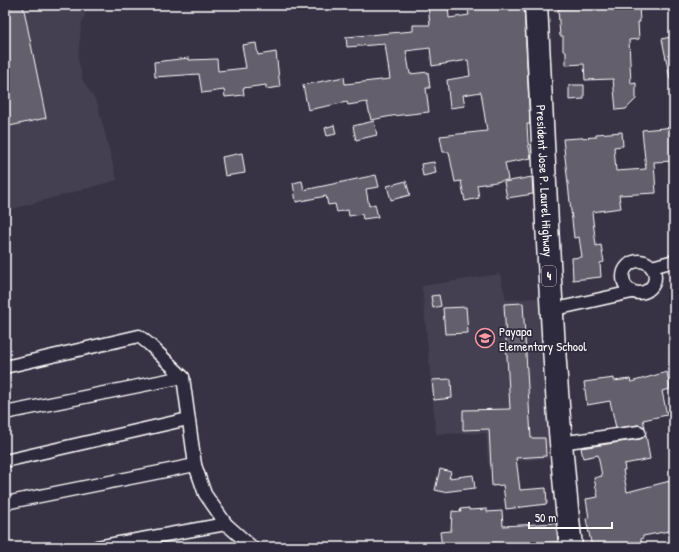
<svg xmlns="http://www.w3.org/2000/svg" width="679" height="552" font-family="'Patrick Hand',sans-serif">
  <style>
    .built { fill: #444051 }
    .building { fill: #635f6d; stroke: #fff }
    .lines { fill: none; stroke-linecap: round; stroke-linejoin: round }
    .street-casing { stroke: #fff; stroke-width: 15 }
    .highway-casing { stroke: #fff; stroke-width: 25 }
    .street { stroke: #2f2a3d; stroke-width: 12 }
    .highway { stroke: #2f2a3d; stroke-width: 22 }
    .labels { text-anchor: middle; stroke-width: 3.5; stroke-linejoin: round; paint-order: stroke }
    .shield { fill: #2f2a3d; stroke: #c1bfc5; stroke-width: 1 }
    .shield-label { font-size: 12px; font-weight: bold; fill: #fff }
    .street-label { font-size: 13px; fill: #fff; stroke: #2f2a3d }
    .poi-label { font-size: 13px; fill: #fff; stroke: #2f2a3d; text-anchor: start }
  </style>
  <rect width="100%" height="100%" fill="#373345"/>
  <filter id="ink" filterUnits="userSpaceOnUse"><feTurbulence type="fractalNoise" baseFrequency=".025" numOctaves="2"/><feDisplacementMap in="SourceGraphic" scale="8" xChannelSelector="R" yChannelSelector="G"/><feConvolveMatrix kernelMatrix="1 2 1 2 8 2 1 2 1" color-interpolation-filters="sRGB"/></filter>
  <g filter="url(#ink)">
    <g class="built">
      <polygon points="5,5 88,5 81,26 78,59 83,81 97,103 117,180 5,211"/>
      <polygon points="500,274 506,300 540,298 549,458 488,464 486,433 436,434 422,286"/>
    </g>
    <g class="building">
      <polygon points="5,5 23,5 46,118 5,127"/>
      <polygon points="428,5 448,5 449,18 469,15 467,5 524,5 530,124 527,124 528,142 531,158 505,163 508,180 477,185 479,198 465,201 461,181 455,182 449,152 443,152 440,136 487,131 481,92 463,95 465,106 450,108 447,80 470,76 468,60 432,66 430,48 406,51 410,74 428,72 430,88 426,88 429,112 392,116 371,120 367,102 348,105 347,102 308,110 303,85 344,77 345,84 390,79 385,44 347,47 346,37 413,31 413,25 430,25"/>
      <polygon points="587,5 639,5 640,22 638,22 639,39 629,40 631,84 636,83 636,99 626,109 616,110 613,79 585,80 584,64 566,65 566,51 563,51 563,36 560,36 558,9 587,6"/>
      <polygon points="674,36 674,78 670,79 662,39"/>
      <polygon points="256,43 258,55 276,52 280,87 266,89 266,85 243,88 244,95 225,97 224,90 202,93 199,74 155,77 154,62 189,58 189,60 217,59 218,71 246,68 242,45"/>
      <polygon points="569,85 584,85 584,99 569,100"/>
      <polygon points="374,121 377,135 356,140 353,126"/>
      <polygon points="334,125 336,134 327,136 325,128"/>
      <polygon points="674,127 674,161 654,162 656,193 619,195 621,208 592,212 596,246 601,245 604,262 600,263 601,277 573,280 572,258 582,257 579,237 574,238 563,139 596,137 596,134 622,132 623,146 614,147 616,171 646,169 642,130"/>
      <polygon points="242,153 245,173 225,176 222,157"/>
      <polygon points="434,162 436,173 423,176 421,164"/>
      <polygon points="376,175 379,187 366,189 369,206 375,204 378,217 363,219 362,214 349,216 348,210 337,212 335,204 328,205 326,196 296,202 293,183 302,181 304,190"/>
      <polygon points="532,177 533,194 507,198 504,182"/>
      <polygon points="406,181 410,195 391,200 387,186"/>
      <polygon points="439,295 441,306 433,308 431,296"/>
      <polygon points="523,303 531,438 545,438 546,456 516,458 520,490 546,488 547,504 506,509 503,485 492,486 489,429 463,430 463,410 510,409 504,304"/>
      <polygon points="466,307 468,333 445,334 443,308"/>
      <polygon points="667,372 670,389 662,391 667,415 643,420 645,427 638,425 616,428 610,401 587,405 584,382 614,378 614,381 630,379 631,382"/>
      <polygon points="451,379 452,398 434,400 432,380"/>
      <polygon points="646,435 650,459 624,464 625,470 623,470 627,492 674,480 674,530 643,536 643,538 641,539 642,547 607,547 607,545 592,547 586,519 589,518 586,499 598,497 594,478 602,476 598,455 583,458 581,448 640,439"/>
      <polygon points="440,469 451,472 449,478 473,475 475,488 443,492 435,490"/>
      <polygon points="469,508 469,510 487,509 487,512 502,511 503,526 556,523 558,542 442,547 440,532 451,531 452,511 461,512 460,509"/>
    </g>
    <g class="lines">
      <defs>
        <g id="street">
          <circle cx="639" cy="277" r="16"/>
          <polyline points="652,267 674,261"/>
          <polyline points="551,310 632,292"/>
          <polyline points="5,367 139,336 150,345 183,377 195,465 205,494 226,524 252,547"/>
          <polyline points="5,413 183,377"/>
          <polyline points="560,443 639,432"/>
          <polyline points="5,461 188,419"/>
          <polyline points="5,503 195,465"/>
          <polyline points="97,547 226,524"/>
        </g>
        <g id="highway">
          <path id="s1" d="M536,5C546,186 551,367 571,547"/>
        </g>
      </defs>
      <use href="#street" class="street-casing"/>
      <use href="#highway" class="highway-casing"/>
      <use href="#street" class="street"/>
      <use href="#highway" class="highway"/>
    </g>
  </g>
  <defs>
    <symbol id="school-ring" viewBox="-11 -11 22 22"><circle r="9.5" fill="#2f2a3d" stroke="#ff9aa2" stroke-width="1.5"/><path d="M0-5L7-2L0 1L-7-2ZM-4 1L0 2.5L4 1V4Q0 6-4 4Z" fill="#ff9aa2"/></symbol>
  </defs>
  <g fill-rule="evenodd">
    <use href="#school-ring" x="474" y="327" width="22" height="22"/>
  </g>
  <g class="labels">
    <rect class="shield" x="542" y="266" width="14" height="20" rx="3"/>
    <g class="shield-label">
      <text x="549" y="280">4</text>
    </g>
    <g class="street-label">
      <text dy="5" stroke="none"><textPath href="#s1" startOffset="176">President Jose P. Laurel Highway</textPath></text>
    </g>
    <g class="poi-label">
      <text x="499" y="336">Payapa<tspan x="499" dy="15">Elementary School</tspan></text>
    </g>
  </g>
  <rect width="679" height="552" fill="none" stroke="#2f2a3d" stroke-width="20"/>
  <rect x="10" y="10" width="659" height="532" fill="none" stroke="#fff" stroke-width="1.5" filter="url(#ink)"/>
  <path d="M529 522v6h83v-6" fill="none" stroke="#ffffff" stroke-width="2"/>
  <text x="535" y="522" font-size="12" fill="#ffffff" stroke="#2f2a3d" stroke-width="3" paint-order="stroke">50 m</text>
</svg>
